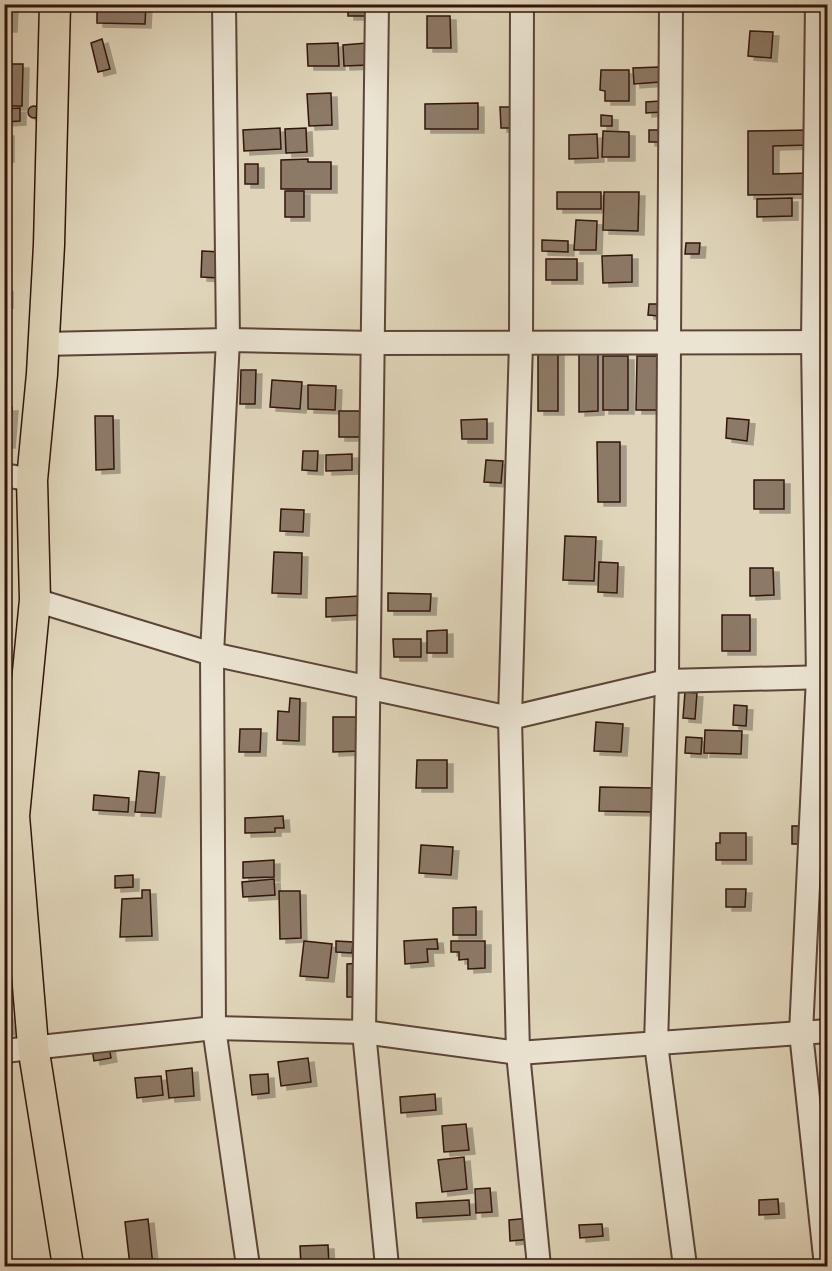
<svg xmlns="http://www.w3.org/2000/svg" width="832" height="1271" font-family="'Old Standard TT',serif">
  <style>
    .building { fill: #8c7966; stroke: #30150b; stroke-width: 1.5; filter: url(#shadow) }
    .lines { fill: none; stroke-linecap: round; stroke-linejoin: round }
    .minor-casing { stroke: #5c4537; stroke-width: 26 }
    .major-casing { stroke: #30150b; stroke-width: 33 }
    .minor { stroke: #ebe4d2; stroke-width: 22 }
    .major { stroke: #e0d5ba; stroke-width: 30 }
  </style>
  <defs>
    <filter id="shadow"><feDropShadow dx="6" dy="4" stdDeviation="0" flood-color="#0004"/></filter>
  </defs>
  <rect width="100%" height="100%" fill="#e0d5ba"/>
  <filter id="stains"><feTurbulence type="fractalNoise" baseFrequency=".00333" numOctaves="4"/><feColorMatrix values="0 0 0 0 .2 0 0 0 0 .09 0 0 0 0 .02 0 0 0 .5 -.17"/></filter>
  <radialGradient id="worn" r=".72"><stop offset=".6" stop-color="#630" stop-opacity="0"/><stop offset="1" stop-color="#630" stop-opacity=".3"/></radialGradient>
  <g class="building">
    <polygon points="4,4 12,4 11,28 4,28"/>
    <polygon points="97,4 146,5 145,24 97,23"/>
    <polygon points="366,5 367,16 348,16 348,6"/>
    <polygon points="427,16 450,16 451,48 427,48"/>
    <polygon points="750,31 773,32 771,58 748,56"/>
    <polygon points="102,39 110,69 98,72 91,43"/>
    <polygon points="338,43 339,66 308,66 307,44"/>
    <polygon points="367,43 368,65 344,66 343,45"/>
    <polygon points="4,64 23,64 22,106 4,106"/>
    <polygon points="659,67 660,82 634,84 633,68"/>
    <polygon points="601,70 629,70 629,101 605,101 605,91 600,90"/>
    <polygon points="331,93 332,125 309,126 307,94"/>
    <polygon points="660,101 661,112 646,113 646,102"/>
    <polygon points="478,103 478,129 425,129 425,104"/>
    <circle cx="34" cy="112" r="6"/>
    <polygon points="500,107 513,107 513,128 501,128"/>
    <polygon points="20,108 20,121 4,122 4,109"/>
    <polygon points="601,115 612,116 612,126 601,126"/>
    <polygon points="280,128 281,149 244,151 243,130"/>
    <polygon points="306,128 307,152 286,153 285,129"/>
    <rect x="649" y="130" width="12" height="12"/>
    <polygon points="809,130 809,145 773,146 773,174 810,173 810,194 748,195 748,131"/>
    <polygon points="603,131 629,132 629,157 602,157"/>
    <rect x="4" y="132" width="4" height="26"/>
    <polygon points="597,134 598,158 569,159 569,135"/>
    <polygon points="308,159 308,162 331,162 331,189 281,189 281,160"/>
    <rect x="245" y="164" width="13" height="20"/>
    <rect x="285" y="191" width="19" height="26"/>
    <rect x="557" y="192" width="44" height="17"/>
    <polygon points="604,192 639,192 638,231 603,230"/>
    <polygon points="792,198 792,216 757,217 757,199"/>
    <polygon points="576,220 597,221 596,250 574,250"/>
    <polygon points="542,240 568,241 568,252 542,251"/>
    <polygon points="686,243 700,243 699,254 685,254"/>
    <polygon points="202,251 221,252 219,278 201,277"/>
    <polygon points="632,255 632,282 603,283 602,256"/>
    <rect x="546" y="259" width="31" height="21"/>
    <rect x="4" y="288" width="3" height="16"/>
    <polygon points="649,304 659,304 659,316 648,315"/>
    <rect x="538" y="351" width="20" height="60"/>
    <polygon points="579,352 598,352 598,411 579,412"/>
    <rect x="603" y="356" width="25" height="54"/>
    <polygon points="637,356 659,356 658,410 636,410"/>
    <polygon points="241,370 256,370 255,404 240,404"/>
    <polygon points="272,380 302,382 300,409 270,407"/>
    <polygon points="308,385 336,386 335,410 308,409"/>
    <polygon points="4,407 12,407 9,444 4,444"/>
    <polygon points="339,411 364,411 365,437 339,437"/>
    <polygon points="95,416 113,416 114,469 96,470"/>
    <polygon points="727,418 749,420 747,441 726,438"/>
    <polygon points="487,419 487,439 462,439 461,420"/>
    <polygon points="597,442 620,442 620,502 598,502"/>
    <polygon points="303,451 318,451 317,471 302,470"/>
    <polygon points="352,454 352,470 326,471 326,455"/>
    <polygon points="486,460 503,461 501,483 484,482"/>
    <rect x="754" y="480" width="30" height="29"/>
    <polygon points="281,509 304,510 303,532 280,531"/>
    <polygon points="565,536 596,537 594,581 563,580"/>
    <polygon points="274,552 302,553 301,594 272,593"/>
    <polygon points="599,562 618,563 617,593 598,592"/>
    <polygon points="750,568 773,568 774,595 750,596"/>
    <polygon points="388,593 431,594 430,611 388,611"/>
    <polygon points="360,596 361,615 326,617 326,598"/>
    <rect x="722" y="615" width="28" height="36"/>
    <polygon points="447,630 447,653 427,653 427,631"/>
    <polygon points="393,639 421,639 421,657 394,657"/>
    <polygon points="685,692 697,693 695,719 683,718"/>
    <polygon points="290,698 300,699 299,741 277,740 278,711 289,712"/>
    <polygon points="734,705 747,706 746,726 733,725"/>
    <polygon points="333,717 359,717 360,751 333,752"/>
    <polygon points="596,722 623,724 621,752 594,751"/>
    <polygon points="240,729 261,729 260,752 239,752"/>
    <polygon points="705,730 742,731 741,754 704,753"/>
    <polygon points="686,737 702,738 701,754 685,753"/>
    <polygon points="417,760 447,760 447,788 416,788"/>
    <polygon points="139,771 159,773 155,813 135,812"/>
    <polygon points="600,787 654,788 654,812 599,811"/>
    <polygon points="94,795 129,798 128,812 93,810"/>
    <polygon points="283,816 284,828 275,828 275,832 245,833 245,818"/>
    <rect x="792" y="826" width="17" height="18"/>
    <polygon points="720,833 746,833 746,860 716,860 716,843 720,843"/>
    <polygon points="421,845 453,847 451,875 419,873"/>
    <polygon points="274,860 274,877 243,878 243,862"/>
    <polygon points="133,875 133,887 115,888 115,876"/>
    <polygon points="274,879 275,895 243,897 242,882"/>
    <polygon points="726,889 746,889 745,907 726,907"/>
    <polygon points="142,890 150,890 152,936 120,937 122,899 142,898"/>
    <polygon points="279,891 300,891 301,938 280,939"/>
    <polygon points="476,907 476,935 453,935 453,908"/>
    <polygon points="437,939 438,949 427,949 428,962 405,964 404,941"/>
    <polygon points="304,941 332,944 328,978 300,976"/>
    <polygon points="336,941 353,942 352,953 336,952"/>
    <polygon points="451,941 485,941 485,968 468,969 468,959 459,960 459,952 451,952"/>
    <polygon points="362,963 362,997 347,997 347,964"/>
    <polygon points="4,991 9,1031 4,1031"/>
    <polygon points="108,1040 111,1058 94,1061 91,1043"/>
    <polygon points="308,1058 311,1082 281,1086 278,1062"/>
    <polygon points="192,1068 194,1096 169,1098 166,1071"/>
    <polygon points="268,1074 269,1093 252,1095 250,1075"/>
    <polygon points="161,1076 163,1095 137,1098 135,1078"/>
    <polygon points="435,1094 436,1110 401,1113 400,1097"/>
    <polygon points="466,1124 469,1150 444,1152 442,1126"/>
    <polygon points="464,1157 467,1189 442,1192 438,1160"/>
    <polygon points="490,1188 492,1212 476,1213 475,1189"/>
    <polygon points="778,1199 779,1214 759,1215 759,1200"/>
    <polygon points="469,1200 470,1215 417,1218 416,1203"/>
    <polygon points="531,1218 532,1239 510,1241 509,1220"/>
    <polygon points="148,1219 153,1266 130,1266 125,1222"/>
    <polygon points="602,1224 603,1236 580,1238 579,1225"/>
    <polygon points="328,1245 329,1266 301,1266 300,1246"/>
    <polygon points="43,1261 44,1266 22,1266 21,1264"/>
  </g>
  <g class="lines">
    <defs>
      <g id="minor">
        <polyline points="224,4 228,340 212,654 214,1028 248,1266"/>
        <polyline points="377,4 364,1032 387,1266"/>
        <polyline points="522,4 521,343 510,718 518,1053 539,1266"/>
        <polyline points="671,4 667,681 656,1044 685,1266"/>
        <polyline points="817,4 813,342 818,677 801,1033 826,1266"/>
        <polyline points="43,344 228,340 373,343 827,342"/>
        <polyline points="4,475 32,480"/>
        <polyline points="35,600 212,654 510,718 667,681 828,677"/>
        <polyline points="4,1051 214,1028 364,1032 518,1053 828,1031"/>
      </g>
      <polyline id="major" points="55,4 49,245 42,374 32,480 35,600 14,816 33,1046 68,1266"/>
    </defs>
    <use href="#minor" class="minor-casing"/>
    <use href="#major" class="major-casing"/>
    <use href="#minor" class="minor"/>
    <use href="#major" class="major"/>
  </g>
  <rect width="832" height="1271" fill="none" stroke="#e0d5ba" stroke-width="24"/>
  <rect x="6" y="6" width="820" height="1259" fill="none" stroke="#30150b" stroke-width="3"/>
  <rect x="12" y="12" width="808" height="1247" fill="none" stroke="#30150b" stroke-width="1.5"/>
  <rect width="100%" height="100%" filter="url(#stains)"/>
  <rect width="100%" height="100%" fill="url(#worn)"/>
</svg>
